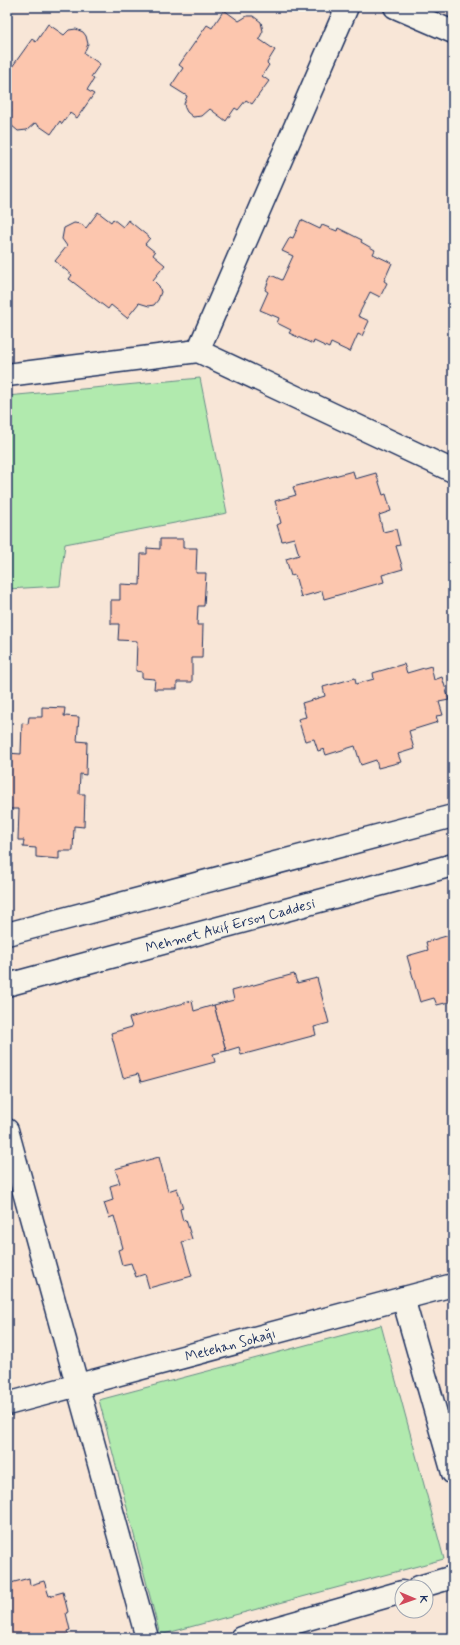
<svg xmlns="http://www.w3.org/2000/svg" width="460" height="1645" font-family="Mynerve,sans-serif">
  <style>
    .green { fill: #b1eaae; stroke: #668c86 }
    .building { fill: #fcc6ae; stroke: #1b2f5e }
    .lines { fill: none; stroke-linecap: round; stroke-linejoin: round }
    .minor-casing { stroke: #1b2f5e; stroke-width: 25 }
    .tertiary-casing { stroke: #1b2f5e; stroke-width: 25 }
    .minor { stroke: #f7f3e8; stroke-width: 22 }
    .tertiary { stroke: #f7f3e8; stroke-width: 22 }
    .labels { text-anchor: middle; stroke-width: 3; stroke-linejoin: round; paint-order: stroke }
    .street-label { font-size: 14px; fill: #1b2f5e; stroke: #f7f3e8 }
  </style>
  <rect width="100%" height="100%" fill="#f8e6d7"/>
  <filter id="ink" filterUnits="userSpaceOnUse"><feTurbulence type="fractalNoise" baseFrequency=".025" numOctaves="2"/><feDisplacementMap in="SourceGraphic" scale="8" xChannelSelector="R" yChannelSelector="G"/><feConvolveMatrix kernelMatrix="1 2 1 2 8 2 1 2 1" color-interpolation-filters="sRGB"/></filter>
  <g filter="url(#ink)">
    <g class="green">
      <polygon points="200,378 227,513 65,544 60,586 7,589 7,396"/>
      <polygon points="381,1325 444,1559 160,1635 99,1400"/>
    </g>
    <g class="building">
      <polygon points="224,10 239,21 247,16 253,16 261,22 263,31 259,39 275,50 267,63 269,65 262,76 269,81 252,104 246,100 238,110 235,108 226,121 210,109 202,116 193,117 187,112 185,108 184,104 187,96 171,86 183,68 179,65 207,25 212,28"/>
      <polygon points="48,24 64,35 69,30 76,29 83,32 86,36 88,44 84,53 100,64 91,77 94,79 87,90 94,94 77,118 70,113 62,124 60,121 51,134 35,123 27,130 18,131 11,125 9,119 11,110 7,107 7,74 32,39 36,42"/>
      <polygon points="98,212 111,222 113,219 123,227 128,220 150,238 145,244 155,252 153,255 165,265 153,280 159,286 161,292 158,300 154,305 149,306 139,303 127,318 111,305 108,309 69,279 72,275 55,261 67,246 62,239 64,228 74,223 81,224 86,228"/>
      <polygon points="301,220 320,229 322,225 337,231 338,228 362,240 361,242 375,250 373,254 392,263 384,281 387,283 380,297 370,292 358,316 369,321 362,336 358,334 350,352 331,343 329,348 314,341 313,344 289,333 291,330 277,323 279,318 260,310 268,292 265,290 271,275 282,280 293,256 282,251 290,237 293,238"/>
      <polygon points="353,471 355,479 376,473 383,495 386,494 391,511 379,515 383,532 396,529 400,545 396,546 403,569 382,575 384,582 324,599 322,591 301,597 295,575 291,576 286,559 299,555 294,538 282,541 277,525 281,523 275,501 296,495 293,487"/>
      <polygon points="160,539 183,539 183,548 197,548 196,573 206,573 204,606 198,606 197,625 203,625 202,658 192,658 192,682 177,682 177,689 154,689 155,679 142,678 142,672 136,671 137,641 118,640 119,624 111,624 111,600 120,600 120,584 140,585 141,554 147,554 147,548 160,549"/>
      <polygon points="404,664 407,673 431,666 434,680 442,677 449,700 439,702 443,715 436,716 438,722 409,731 414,749 398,754 401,762 378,768 376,760 361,765 355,746 326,755 324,749 318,751 314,739 305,741 298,719 306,717 302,703 325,696 323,687 355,678 356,684 374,679 373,673"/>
      <polygon points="42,707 65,708 64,716 79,717 77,741 87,742 86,775 80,774 79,794 85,794 84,827 74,826 73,851 59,851 59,859 36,857 36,848 23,847 24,840 18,840 19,809 7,809 7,753 21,754 22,723 28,724 29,717 42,717"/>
      <polygon points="453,934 453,1001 437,1005 434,998 420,1002 407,956 428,950 426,942"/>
      <polygon points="294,974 297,983 317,978 329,1023 314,1027 316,1035 241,1055 239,1047 226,1051 214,1005 234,1000 232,991"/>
      <polygon points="192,1001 194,1011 214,1005 226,1051 213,1054 215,1062 141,1082 138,1074 123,1078 111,1033 132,1027 129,1018"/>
      <polygon points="159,1157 168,1191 177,1188 183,1208 180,1209 183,1221 186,1220 192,1239 182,1242 192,1276 149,1288 145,1274 136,1277 131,1263 122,1265 118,1250 123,1248 114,1216 109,1218 104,1203 113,1200 110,1186 120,1183 115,1169"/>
      <polygon points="29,1578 30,1585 44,1581 49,1596 63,1592 68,1612 66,1613 70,1630 67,1631 69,1638 7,1638 7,1584"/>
    </g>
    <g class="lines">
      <defs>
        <g id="minor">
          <polyline points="198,351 347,7"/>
          <polyline points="7,375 198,351 453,471"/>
          <polyline points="7,1130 147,1638"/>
          <polyline points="403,1298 453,1473"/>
          <path id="s1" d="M7,1404L453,1285"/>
          <polyline points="419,1587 453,1577"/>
          <polyline points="241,1638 402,1592"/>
        </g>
        <g id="tertiary">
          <polyline points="395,7 453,32"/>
          <polyline points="7,934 453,816"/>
          <path id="s2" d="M7,985L453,865"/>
        </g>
      </defs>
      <use href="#minor" class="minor-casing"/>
      <use href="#tertiary" class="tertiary-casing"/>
      <use href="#minor" class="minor"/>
      <use href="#tertiary" class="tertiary"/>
    </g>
  </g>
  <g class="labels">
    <g class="street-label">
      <text dy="5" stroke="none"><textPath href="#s2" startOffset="231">Mehmet Akif Ersoy Caddesi</textPath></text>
      <text dy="5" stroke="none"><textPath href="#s1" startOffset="231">Metehan Sokağı</textPath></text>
    </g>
  </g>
  <rect width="460" height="1645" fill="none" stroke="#f7f3e8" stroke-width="24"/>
  <rect x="12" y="12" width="436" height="1621" fill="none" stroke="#1b2f5e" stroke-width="1.5" filter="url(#ink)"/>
  <g transform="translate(414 1599) rotate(92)"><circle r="19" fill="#f7f3e8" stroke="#9fa5b1"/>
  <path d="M0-3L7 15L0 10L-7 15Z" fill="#d1495b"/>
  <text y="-6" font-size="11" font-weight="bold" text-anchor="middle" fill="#1b2f5e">K</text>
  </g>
</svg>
